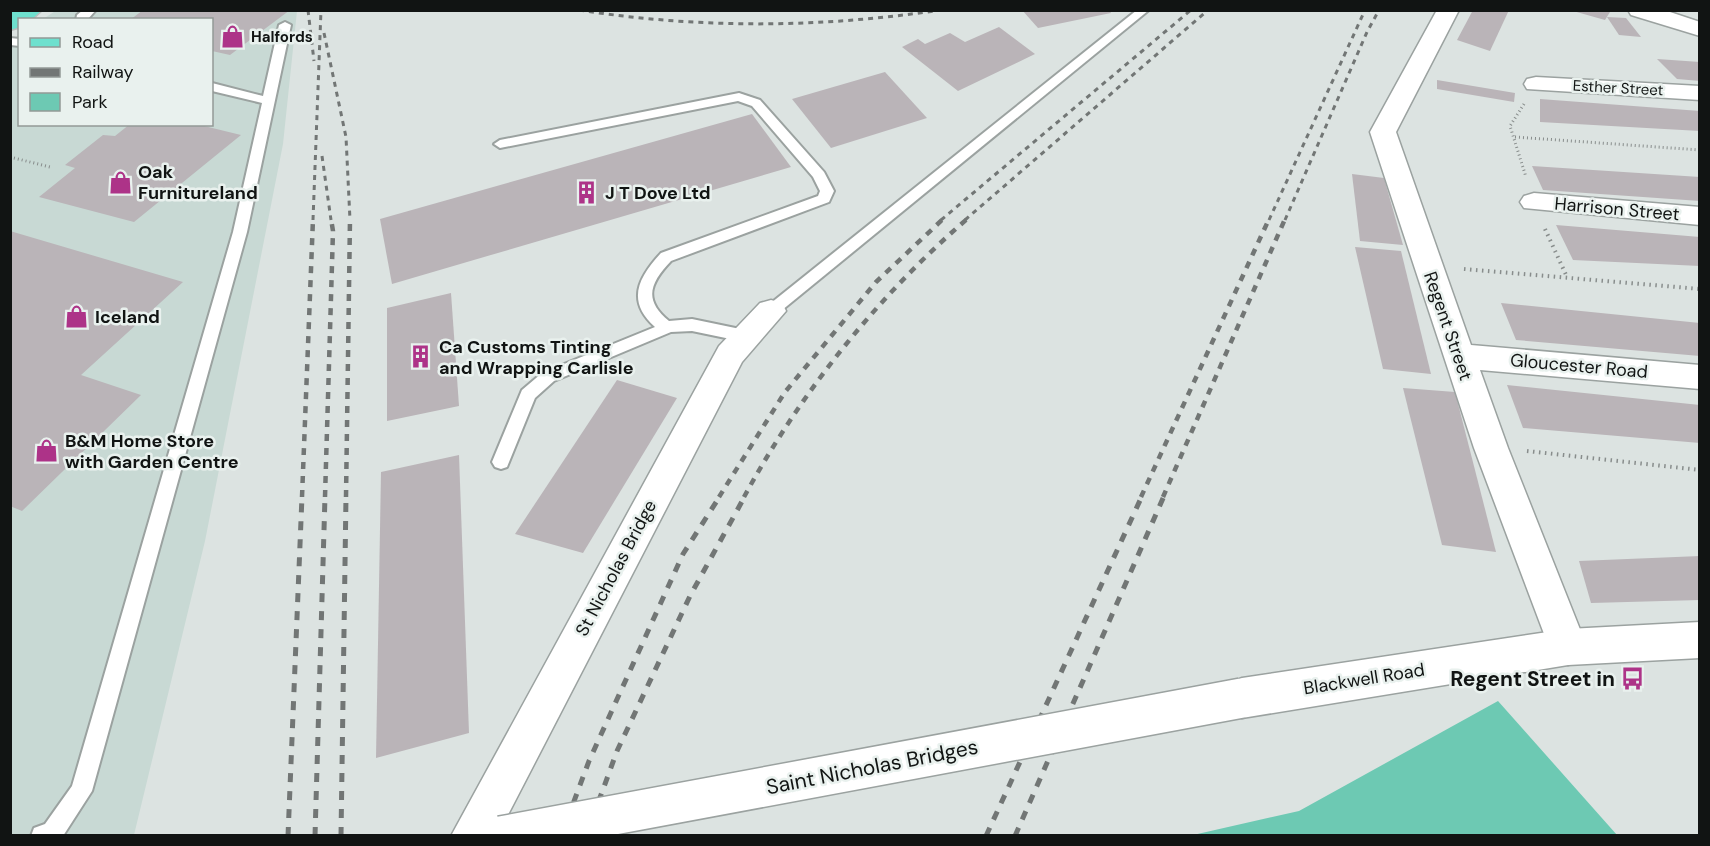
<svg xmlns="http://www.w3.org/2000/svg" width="1710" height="846" font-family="'DM Sans',sans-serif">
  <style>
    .built { fill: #c8d9d4 }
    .green { fill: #6dc9b3 }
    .building { fill: #bab4b8 }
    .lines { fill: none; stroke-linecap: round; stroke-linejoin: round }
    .service-casing { stroke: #9ba2a0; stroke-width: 4 }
    .minor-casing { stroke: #9ba2a0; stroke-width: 3 }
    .tertiary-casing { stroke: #9ba2a0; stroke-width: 3 }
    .primary-casing { stroke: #bcbdbd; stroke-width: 3 }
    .path-far1 { stroke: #888d8c; stroke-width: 3; stroke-dasharray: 1 3; stroke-linecap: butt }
    .path { stroke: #888d8c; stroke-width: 4; stroke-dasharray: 1.5 4.5; stroke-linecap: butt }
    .service { fill: #fff; fill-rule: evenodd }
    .minor { fill: #fff; fill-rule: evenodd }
    .tertiary { fill: #fff; fill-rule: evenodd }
    .primary { fill: #6ee0ce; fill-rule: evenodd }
    .rail-far2 { stroke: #727675; stroke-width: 3; stroke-dasharray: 5 5; stroke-linecap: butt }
    .rail-far1 { stroke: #727675; stroke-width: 4.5; stroke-dasharray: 7 7; stroke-linecap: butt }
    .rail { stroke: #727675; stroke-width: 5; stroke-dasharray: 9 9; stroke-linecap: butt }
    .tertiary-bridge-casing { stroke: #9ba2a0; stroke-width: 42; stroke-linecap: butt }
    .tertiary-bridge { stroke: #fff; stroke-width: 39 }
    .labels { text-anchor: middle; stroke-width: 5; stroke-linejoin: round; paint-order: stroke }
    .far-poi-label { font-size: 15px; font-weight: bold; fill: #111413; stroke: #e9f1ee; text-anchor: start }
    .far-street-label { font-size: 15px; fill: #111413; stroke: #e9f1ee }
    .poi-label { font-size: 18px; font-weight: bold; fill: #111413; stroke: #e9f1ee; text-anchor: start }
    .street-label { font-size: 18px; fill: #111413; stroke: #e9f1ee }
    .near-poi-label { font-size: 21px; font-weight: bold; fill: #111413; stroke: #e9f1ee; text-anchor: end }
    .near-street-label { font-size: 21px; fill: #111413; stroke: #e9f1ee }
  </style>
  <rect width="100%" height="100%" fill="#dce3e1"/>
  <polygon class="built" points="57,10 297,11 283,144 205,541 134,835 11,836 11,40 19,35 20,124 212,124 212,20 43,19"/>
  <polygon class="green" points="1498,701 1617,835 1193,835 1299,811"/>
  <g class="building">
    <polygon points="143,10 290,10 230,55 212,51 212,20 130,20"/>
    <polygon points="1022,10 1109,10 1111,13 1038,28"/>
    <polygon points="1473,10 1509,10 1490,51 1457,40"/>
    <polygon points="1605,10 1610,12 1605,20 1573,11"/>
    <polygon points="1607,17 1626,18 1641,37 1619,35"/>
    <polygon points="999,27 1035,54 958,91 902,47 918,39 925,44 950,33 965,42"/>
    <polygon points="1657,59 1700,62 1700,81 1677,79"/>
    <polygon points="885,72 927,118 831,148 792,99"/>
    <polygon points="1437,80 1515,93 1514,102 1437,89"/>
    <polygon points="1540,99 1700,111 1700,131 1540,122"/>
    <polygon points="752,114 791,167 392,284 380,219"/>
    <polygon points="130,124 196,124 241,135 134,222 39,197 75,168 65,165 103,135 115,136"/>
    <polygon points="1532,166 1700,177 1700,201 1543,190"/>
    <polygon points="1352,174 1384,178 1403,245 1360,241"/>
    <polygon points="1556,225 1700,237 1700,266 1573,260"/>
    <polygon points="10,231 183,282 81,375 141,395 22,511 10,506"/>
    <polygon points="1355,247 1401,251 1431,374 1383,369"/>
    <polygon points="451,293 459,406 387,421 387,308"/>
    <polygon points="1501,303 1700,323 1700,356 1516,340"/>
    <polygon points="617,380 677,398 583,553 515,534"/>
    <polygon points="1507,385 1700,405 1700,443 1523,428"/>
    <polygon points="1403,388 1455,392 1496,552 1442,545"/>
    <polygon points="459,455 469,733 376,758 381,472"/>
    <polygon points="1700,556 1700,600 1591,603 1579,561"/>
  </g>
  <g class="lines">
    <defs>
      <g id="service">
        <polygon points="83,10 96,10 87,20 76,20 77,15"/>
        <polygon points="1137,10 1149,10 776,315 766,315 763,311 766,307"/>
        <polygon points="285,22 291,25 247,232 92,791 63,836 31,836 34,828 45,824 72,786 233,232 262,103 212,91 212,83 263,96 279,25"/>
        <polygon points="10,38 20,39 20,46 10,45"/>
        <path d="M739,93L760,100L824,172L834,191L829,202L671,261C650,283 643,300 669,321L692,319L745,330L750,332L753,336L750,340L745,342L692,331L671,332L554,381L535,398L507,467L501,469L495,467L492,462L522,390L542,373L655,327C626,301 638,278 661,253L818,196L820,191L813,177L752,106L738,101L500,148L494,144L500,140Z"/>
      </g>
      <g id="minor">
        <polygon points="1437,10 1459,10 1396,132 1471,345 1700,365 1700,389 1480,370 1508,448 1587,647 1582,660 1568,665 1554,660 1549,647 1474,448 1370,132"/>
        <polygon points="1628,10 1664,10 1700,22 1700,36 1631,15"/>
        <polygon points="1536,77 1700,86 1700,100 1527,89 1524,84 1527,79"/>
        <polygon points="1534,193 1700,207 1700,225 1524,208 1520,202 1524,196"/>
        <polygon points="771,300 782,303 786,311 742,362 497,836 451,836 719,346 760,303"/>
      </g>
      <polygon id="tertiary" points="1700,622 1700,658 1568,665 1242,718 1228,712 1222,698 1228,684 1242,678 1568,629"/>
      <polygon id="primary" points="15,10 42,10 31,20 20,20 20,27 10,30 10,13"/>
    </defs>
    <use href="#service" class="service-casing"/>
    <use href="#minor" class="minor-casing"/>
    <use href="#tertiary" class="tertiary-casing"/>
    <use href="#primary" class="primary-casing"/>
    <g class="path-far1">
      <polyline points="1524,104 1510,126 1526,177"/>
      <polyline points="1515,137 1700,150"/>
      <polyline points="10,157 50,167"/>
    </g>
    <g class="path">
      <polyline points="1545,229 1567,277"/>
      <polyline points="1464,269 1700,289"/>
      <polyline points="1527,451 1700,470"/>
    </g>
    <use href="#service" class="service"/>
    <use href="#minor" class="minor"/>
    <use href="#tertiary" class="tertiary"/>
    <use href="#primary" class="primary"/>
    <g class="rail-far2">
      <polyline points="308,10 314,61"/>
      <path d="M579,10C701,29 819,28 941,10"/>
      <polyline points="324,33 346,137 350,220"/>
      <polyline points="322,156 331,220"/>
      <polyline points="313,220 321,10"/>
      <polyline points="941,220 1191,10"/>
      <polyline points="965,220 1208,10"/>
      <polyline points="1269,220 1365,10"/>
      <polyline points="1285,220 1367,32 1379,10"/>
    </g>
    <g class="rail-far1">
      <polyline points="302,497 313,219"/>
      <polyline points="325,497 333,231 331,219"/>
      <polyline points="346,497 350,219"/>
      <polyline points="719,497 785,392 876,282 943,219"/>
      <path d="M744,497C801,392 877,297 967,219"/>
      <polyline points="1141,497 1269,219"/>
      <polyline points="1163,497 1285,219"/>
    </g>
    <g class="rail">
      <polyline points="288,836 302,496"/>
      <polyline points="315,836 325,496"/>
      <polyline points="341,836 346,496"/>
      <polyline points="561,836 589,761 683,554 720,496"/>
      <polyline points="586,836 617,751 690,596 745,496"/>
      <polyline points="986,836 1142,496"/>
      <polyline points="1015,836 1164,496"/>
    </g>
    <defs>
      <polyline id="tertiary-bridge" points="501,836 1242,698"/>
    </defs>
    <use href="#tertiary-bridge" class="tertiary-bridge-casing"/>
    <use href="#tertiary-bridge" class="tertiary-bridge"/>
  </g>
  <defs>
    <symbol id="shop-bare" viewBox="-9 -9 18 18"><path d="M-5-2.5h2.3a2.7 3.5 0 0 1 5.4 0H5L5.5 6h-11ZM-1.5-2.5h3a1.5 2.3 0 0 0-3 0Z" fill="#ad3388" stroke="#e9f1ee" stroke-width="2.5" paint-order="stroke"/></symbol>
    <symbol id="building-bare" viewBox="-9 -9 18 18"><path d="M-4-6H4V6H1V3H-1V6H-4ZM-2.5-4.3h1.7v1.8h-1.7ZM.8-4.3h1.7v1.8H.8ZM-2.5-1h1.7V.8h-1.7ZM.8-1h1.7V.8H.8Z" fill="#ad3388" stroke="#e9f1ee" stroke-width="2.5" paint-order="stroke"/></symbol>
    <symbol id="bus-bare" viewBox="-9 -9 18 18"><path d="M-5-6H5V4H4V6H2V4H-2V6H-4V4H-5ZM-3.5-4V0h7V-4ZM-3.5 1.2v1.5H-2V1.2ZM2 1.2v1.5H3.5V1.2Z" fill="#ad3388" stroke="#e9f1ee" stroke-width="2.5" paint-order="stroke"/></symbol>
  </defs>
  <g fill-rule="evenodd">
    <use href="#shop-bare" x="216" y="20" width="33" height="33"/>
    <use href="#shop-bare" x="104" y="166" width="33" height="33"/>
    <use href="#building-bare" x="570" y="176" width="33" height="33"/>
    <use href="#shop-bare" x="60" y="300" width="33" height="33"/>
    <use href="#building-bare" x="404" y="340" width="33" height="33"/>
    <use href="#shop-bare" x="30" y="434" width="33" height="33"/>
    <use href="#bus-bare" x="1616" y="662" width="33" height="33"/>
  </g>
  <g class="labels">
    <g class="far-poi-label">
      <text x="251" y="42">Halfords</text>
    </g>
    <g class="far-street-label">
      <text transform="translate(1618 88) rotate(3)" y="5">Esther Street</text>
    </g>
    <g class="poi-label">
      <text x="138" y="178">Oak<tspan x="138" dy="21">Furnitureland</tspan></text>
      <text x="605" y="199">J T Dove Ltd</text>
      <text x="95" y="323">Iceland</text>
      <text x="439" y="353">Ca Customs Tinting<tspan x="439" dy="21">and Wrapping Carlisle</tspan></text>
      <text x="65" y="447">B&amp;M Home Store<tspan x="65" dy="21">with Garden Centre</tspan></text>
    </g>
    <g class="street-label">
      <text transform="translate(1617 209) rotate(5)" y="6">Harrison Street</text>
      <text transform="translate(1448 326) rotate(71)" y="6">Regent Street</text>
      <text transform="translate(1579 366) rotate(5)" y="6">Gloucester Road</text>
      <text transform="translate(616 568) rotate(-62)" y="6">St Nicholas Bridge</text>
      <text transform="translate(1364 679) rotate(-9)" y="6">Blackwell Road</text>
    </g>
    <g class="near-poi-label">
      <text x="1615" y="686">Regent Street in</text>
    </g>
    <g class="near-street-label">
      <text transform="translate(872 767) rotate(-11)" y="7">Saint Nicholas Bridges</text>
    </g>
  </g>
  <rect width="1710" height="846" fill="none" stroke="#111413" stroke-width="24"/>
  <rect x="18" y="18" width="195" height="108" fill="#e9f1ee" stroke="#939996" stroke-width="1.5"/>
  <rect x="30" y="38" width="30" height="9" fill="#6ee0ce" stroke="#939996" stroke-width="1.5"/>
  <text x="72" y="48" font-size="18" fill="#111413">Road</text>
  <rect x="30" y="68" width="30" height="9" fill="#727675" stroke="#939996" stroke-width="1.5"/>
  <text x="72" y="78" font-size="18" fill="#111413">Railway</text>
  <rect x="30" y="93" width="30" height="18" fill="#6dc9b3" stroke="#939996" stroke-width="1.5"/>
  <text x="72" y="108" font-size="18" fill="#111413">Park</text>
</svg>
